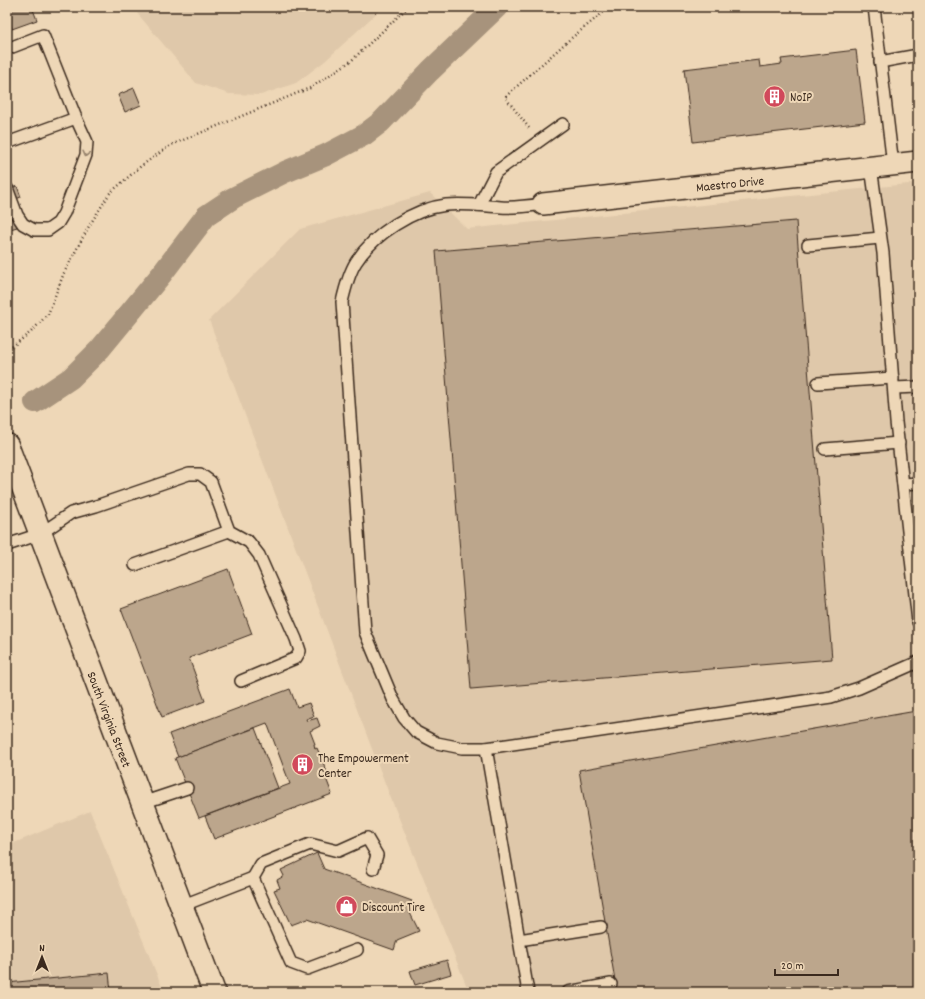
<svg xmlns="http://www.w3.org/2000/svg" width="925" height="999" font-family="Dekko,sans-serif">
  <style>
    .built { fill: #dfc8aa }
    .lines { fill: none; stroke-linecap: round; stroke-linejoin: round }
    .canal { stroke: #a7937b; stroke-width: 22 }
    .building { fill: #bca68c; stroke: #3b2a1e }
    .lane-casing { stroke: #3b2a1e; stroke-width: 14 }
    .street-casing { stroke: #3b2a1e; stroke-width: 24 }
    .primary-casing { stroke: #3b2a1e; stroke-width: 25 }
    .path { stroke: #3b2a1e; stroke-width: 2.5; stroke-dasharray: 1 3; stroke-linecap: butt }
    .lane { stroke: #eed7b7; stroke-width: 11 }
    .street { stroke: #eed7b7; stroke-width: 21 }
    .primary { stroke: #eed7b7; stroke-width: 22 }
    .oneway { stroke: #94806a }
    .labels { text-anchor: middle; stroke-width: 4; stroke-linejoin: round; paint-order: stroke }
    .poi-label { font-size: 13px; fill: #3b2a1e; stroke: #eed7b7; text-anchor: start }
    .street-label { font-size: 13px; fill: #3b2a1e; stroke: #eed7b7 }
  </style>
  <rect width="100%" height="100%" fill="#eed7b7"/>
  <filter id="ink" filterUnits="userSpaceOnUse"><feTurbulence type="fractalNoise" baseFrequency=".025" numOctaves="2"/><feDisplacementMap in="SourceGraphic" scale="8" xChannelSelector="R" yChannelSelector="G"/><feConvolveMatrix kernelMatrix="1 2 1 2 8 2 1 2 1" color-interpolation-filters="sRGB"/></filter>
  <g filter="url(#ink)">
    <g class="built">
      <polygon points="132,7 383,7 325,61 296,83 261,95 229,94 196,83"/>
      <polygon points="918,183 918,992 469,992 388,791 209,320 300,229 430,193 467,229"/>
      <polygon points="90,811 164,992 7,992 7,846"/>
    </g>
    <g class="lines">
      <polyline class="canal" points="35,402 71,378 100,349 161,275 206,216 233,198 285,172 326,155 364,135 381,122 430,71 497,7"/>
    </g>
    <g class="building">
      <polygon points="7,7 32,7 37,20 12,29 7,15"/>
      <polygon points="856,50 865,122 693,142 684,69 759,60 760,67 782,64 781,59"/>
      <polygon points="134,88 141,105 125,112 118,95"/>
      <polygon points="17,186 21,197 8,202 7,190"/>
      <polygon points="7,199 17,227 7,230"/>
      <polygon points="796,221 832,659 471,689 436,251"/>
      <polygon points="228,569 252,634 189,658 205,701 162,717 121,609"/>
      <polygon points="290,689 297,707 309,703 314,716 306,719 307,721 317,718 320,726 310,731 315,744 314,744 315,749 317,748 327,772 324,773 332,794 214,839 205,816 290,784 267,723 178,757 169,734"/>
      <polygon points="916,711 918,722 918,992 617,992 579,770"/>
      <polygon points="255,728 278,788 199,818 175,758"/>
      <polygon points="317,853 324,869 412,901 409,911 419,931 397,940 394,950 307,919 291,925 274,890 280,888 277,880 284,876 281,870"/>
      <polygon points="447,960 451,974 415,985 410,971"/>
      <polygon points="109,973 111,992 7,992 7,983"/>
      <polygon points="360,988 362,992 345,992 353,989 354,990"/>
    </g>
    <g class="lines">
      <defs>
        <g id="lane">
          <polyline points="874,7 893,165"/>
          <polyline points="7,49 43,35 76,118 7,143"/>
          <polyline points="880,62 918,55"/>
          <polyline points="871,167 883,253 896,422 918,622"/>
          <polyline points="7,188 17,215 23,224 34,230 48,230 58,223 64,213 86,155 87,142 76,118"/>
          <path d="M543,204C529,206 515,208 501,207C483,206 464,203 446,205C413,209 374,234 356,262C349,273 345,289 342,302L365,632L393,699L404,718L416,732L437,743L462,748H486L831,697L859,688L918,662"/>
          <polyline points="479,205 496,172 563,124"/>
          <polyline points="808,245 880,238"/>
          <polyline points="818,383 893,378"/>
          <polyline points="894,388 918,387"/>
          <polyline points="825,449 899,443"/>
          <polyline points="903,484 918,483"/>
          <polyline points="7,545 40,534 71,513 96,506 189,474 200,474 211,482 229,531 249,542 259,555 296,639 300,651 296,658 241,681"/>
          <polyline points="135,565 229,531"/>
          <polyline points="486,748 528,992"/>
          <polyline points="142,803 187,788"/>
          <polyline points="253,878 261,864 310,844 338,851 367,838 377,855 373,869"/>
          <polyline points="181,906 253,878 291,963 307,969 357,950"/>
          <polyline points="519,940 601,927"/>
          <polyline points="568,992 611,984"/>
        </g>
        <polyline id="street" points="543,204 918,162"/>
        <polyline id="primary" points="7,445 214,992"/>
      </defs>
      <use href="#lane" class="lane-casing"/>
      <use href="#street" class="street-casing"/>
      <use href="#primary" class="primary-casing"/>
      <g class="path">
        <polyline points="529,128 505,97 569,40 610,7"/>
        <polyline points="9,349 31,332 48,314 64,273 89,226 110,193 141,166 171,145 310,88 351,61 408,7"/>
      </g>
      <use href="#lane" class="lane"/>
      <use href="#street" class="street"/>
      <use href="#primary" class="primary"/>
    </g>
    <defs><path id="oneway-chevron" d="M-2-3.5L2.5 0L-2 3.5" fill="none" stroke-width="1.6" stroke-linecap="round" stroke-linejoin="round"/></defs>
    <use class="oneway" href="#oneway-chevron" transform="translate(86 154) rotate(103)"/>
  </g>
  <defs>
    <symbol id="building-disc" viewBox="-11 -11 22 22"><circle r="9.5" fill="#d1495b" stroke="#eed7b7"/><path d="M-4-6H4V6H1V3H-1V6H-4ZM-2.5-4.3h1.7v1.8h-1.7ZM.8-4.3h1.7v1.8H.8ZM-2.5-1h1.7V.8h-1.7ZM.8-1h1.7V.8H.8Z" fill="#fff"/></symbol>
    <symbol id="shop-disc" viewBox="-11 -11 22 22"><circle r="9.5" fill="#d1495b" stroke="#eed7b7"/><path d="M-5-2.5h2.3a2.7 3.5 0 0 1 5.4 0H5L5.5 6h-11ZM-1.5-2.5h3a1.5 2.3 0 0 0-3 0Z" fill="#fff"/></symbol>
  </defs>
  <g fill-rule="evenodd">
    <use href="#building-disc" x="762" y="84" width="25" height="25"/>
    <use href="#building-disc" x="290" y="752" width="25" height="25"/>
    <use href="#shop-disc" x="334" y="894" width="25" height="25"/>
  </g>
  <g class="labels">
    <g class="poi-label">
      <text x="790" y="101">NoIP</text>
      <text x="318" y="762">The Empowerment<tspan x="318" dy="15">Center</tspan></text>
      <text x="362" y="911">Discount Tire</text>
    </g>
    <g class="street-label">
      <text transform="translate(730 183) rotate(-6)" y="5">Maestro Drive</text>
      <text transform="translate(110 719) rotate(69)" y="5">South Virginia Street</text>
    </g>
  </g>
  <rect width="925" height="999" fill="none" stroke="#eed7b7" stroke-width="24"/>
  <rect x="12" y="12" width="901" height="975" fill="none" stroke="#3b2a1e" stroke-width="1.5" filter="url(#ink)"/>
  <g transform="translate(42 957)" stroke="#eed7b7" stroke-width="3" paint-order="stroke">
  <path d="M0-3L7 15L0 10L-7 15Z" fill="#3b2a1e"/>
  <text y="-6" font-size="11" font-weight="bold" text-anchor="middle" fill="#3b2a1e">N</text>
  </g>
  <path d="M775 969v6h63v-6" fill="none" stroke="#3b2a1e" stroke-width="2"/>
  <text x="781" y="969" font-size="12" fill="#3b2a1e" stroke="#eed7b7" stroke-width="3" paint-order="stroke">20 m</text>
</svg>
